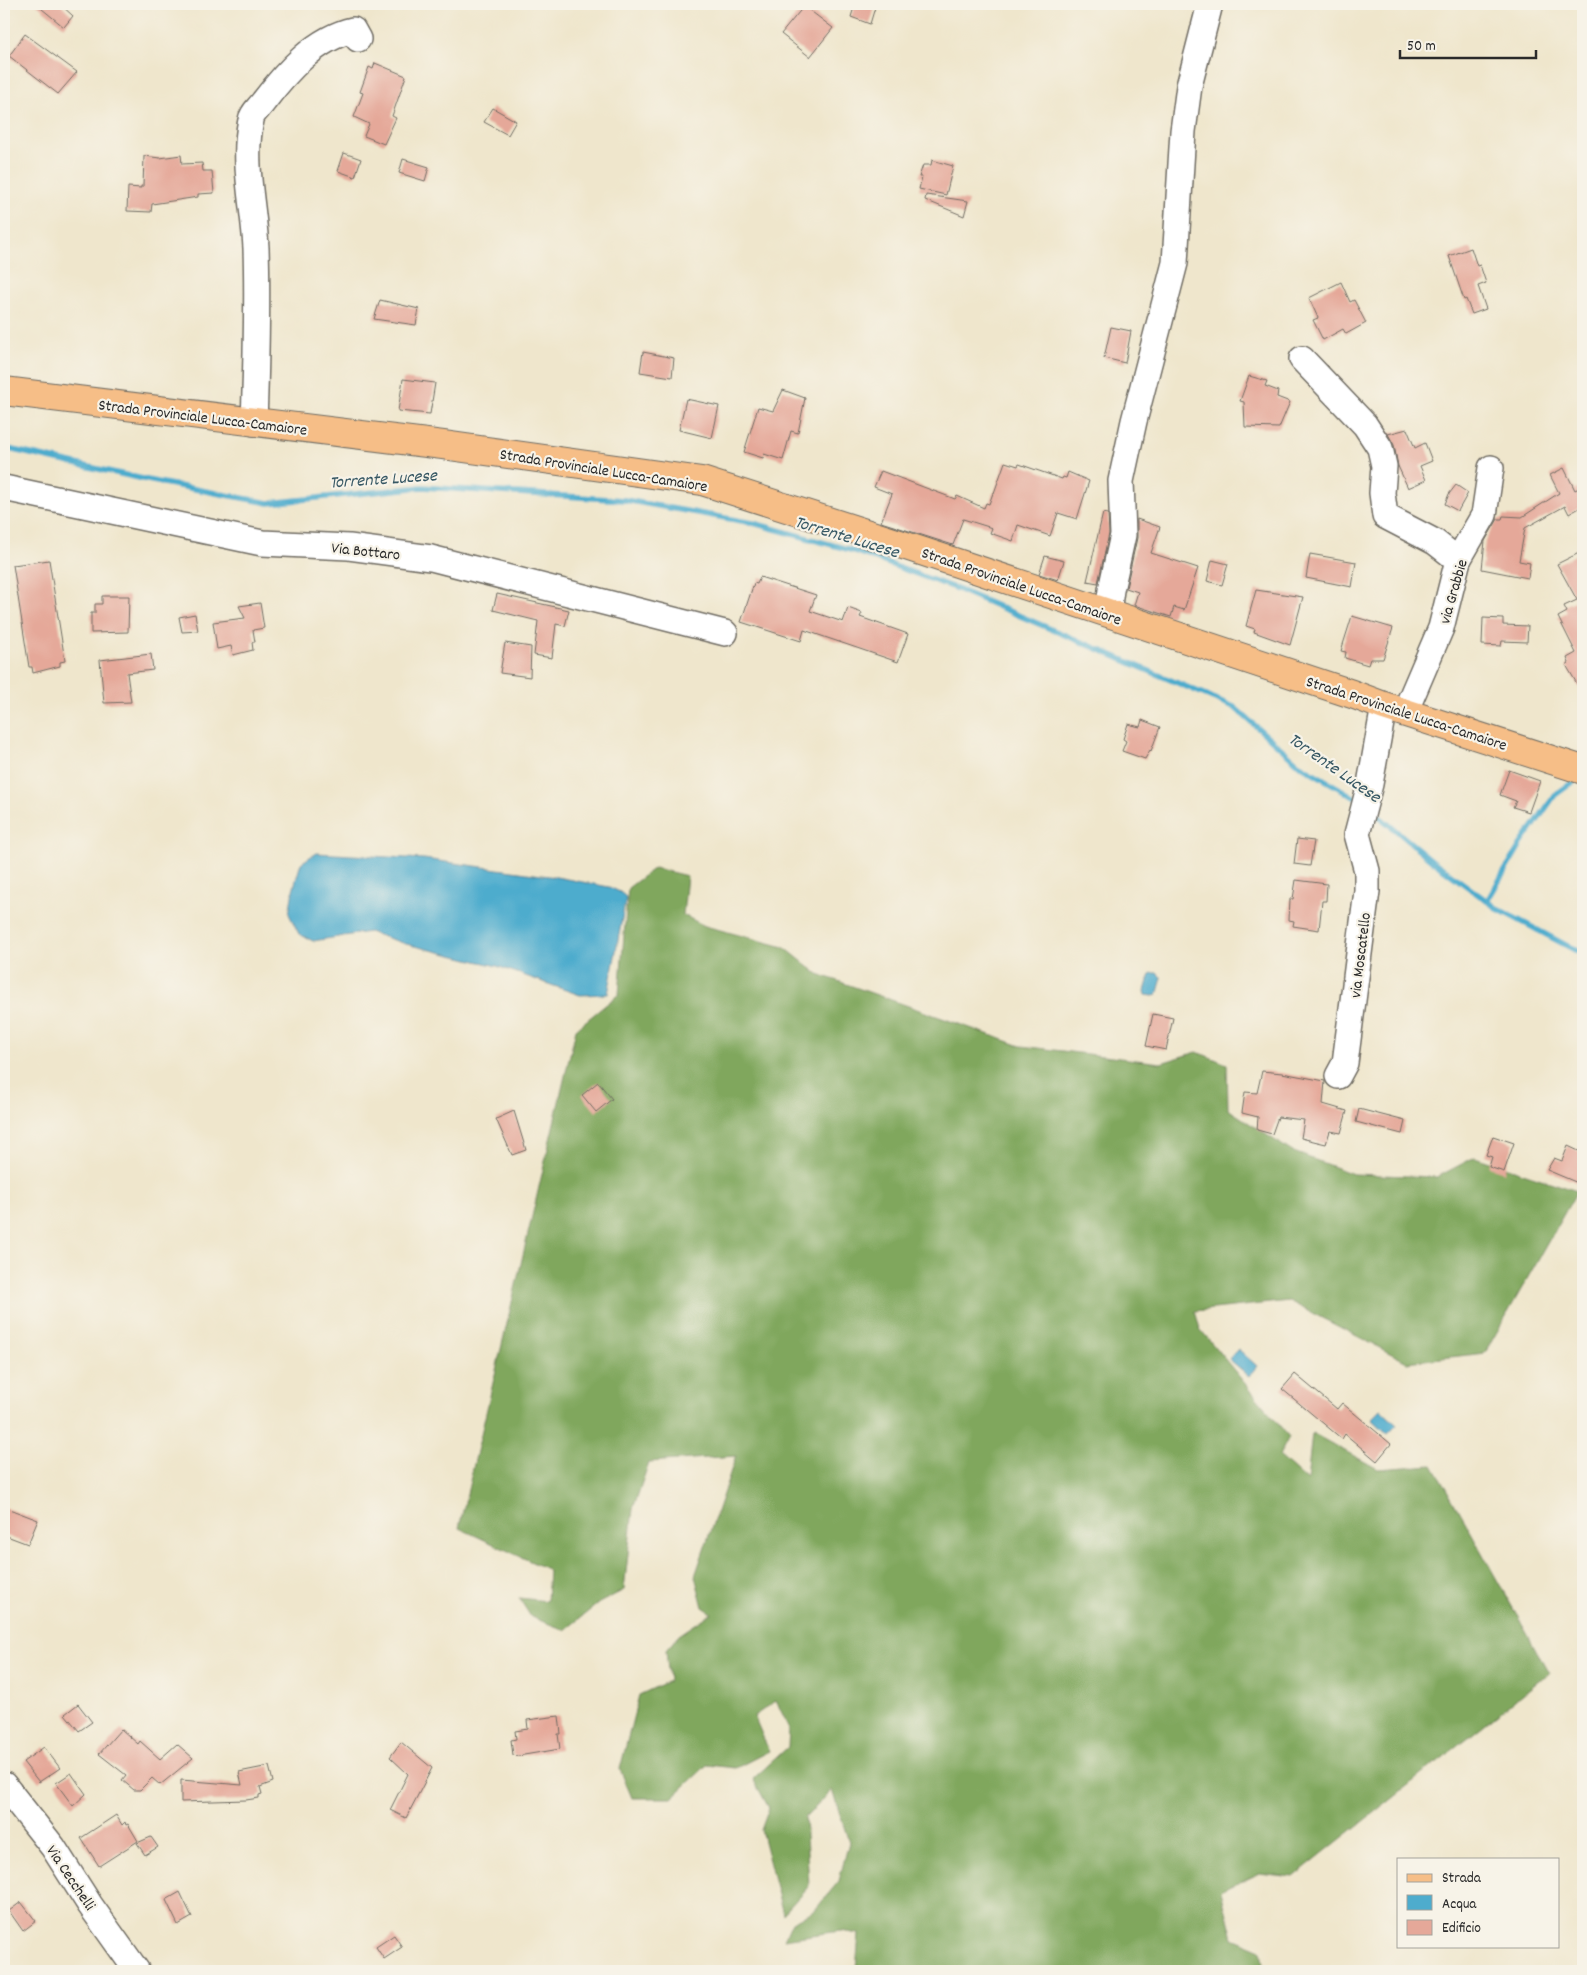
<svg xmlns="http://www.w3.org/2000/svg" width="1587" height="1975" font-family="Dekko,sans-serif">
  <style>
    .forest { fill: #80a75d; stroke: #566944 }
    .water { fill: #4eaccd; stroke: #3c6c7c }
    .lines { fill: none; stroke-linecap: round; stroke-linejoin: round }
    .stream { stroke: #4eaccd; stroke-width: 5.5 }
    .building { fill: #e5a899 }
    .minor-casing { stroke: #706c63; stroke-width: 28 }
    .major-casing { stroke: #706c63; stroke-width: 30 }
    .minor { stroke: #fff; stroke-width: 25 }
    .major { stroke: #f6be87; stroke-width: 28 }
    .labels { text-anchor: middle; stroke-width: 4.5; stroke-linejoin: round; paint-order: stroke }
    .street-label { font-size: 16px; fill: #2b2b2b; stroke: #f7f3e8 }
    .water-label { font-size: 18px; font-style: italic; fill: #375864; stroke: #f7f3e8 }
  </style>
  <rect width="100%" height="100%" fill="#f7f3e8"/>
  <filter id="ink" filterUnits="userSpaceOnUse"><feTurbulence type="fractalNoise" baseFrequency=".02" numOctaves="2"/><feDisplacementMap in="SourceGraphic" scale="10" xChannelSelector="R" yChannelSelector="G"/><feConvolveMatrix kernelMatrix="1 2 1 2 8 2 1 2 1" color-interpolation-filters="sRGB"/></filter>
  <filter id="wash" filterUnits="userSpaceOnUse"><feTurbulence type="fractalNoise" baseFrequency=".0096" numOctaves="4" result="noise"/><feDisplacementMap in="SourceGraphic" scale="20" xChannelSelector="R" yChannelSelector="G"/><feGaussianBlur stdDeviation="1.12" result="paint"/><feColorMatrix in="noise" values="0 0 0 0 0 0 0 0 0 0 0 0 0 0 0 0 0 1.4 0 .05"/><feComposite in="paint" operator="in"/></filter>
  <g filter="url(#wash)">
    <rect width="100%" height="100%" fill="#efe6cc"/>
    <polygon class="forest" points="654,868 687,876 683,915 705,926 784,947 818,974 1021,1046 1161,1063 1197,1052 1227,1064 1228,1109 1291,1151 1353,1174 1437,1177 1475,1157 1577,1191 1485,1353 1407,1362 1289,1301 1195,1311 1200,1329 1289,1437 1279,1456 1307,1481 1312,1433 1378,1469 1433,1465 1549,1673 1293,1877 1259,1873 1221,1891 1233,1938 1261,1950 1264,1971 850,1971 856,1968 859,1934 840,1931 784,1939 792,1922 815,1910 839,1881 849,1842 832,1790 805,1818 809,1886 783,1914 761,1830 769,1808 753,1779 788,1747 789,1727 776,1701 754,1716 769,1751 736,1768 707,1765 672,1798 632,1798 620,1769 639,1695 669,1681 666,1650 679,1635 712,1613 703,1607 695,1576 736,1456 649,1462 633,1509 624,1590 599,1603 565,1630 531,1617 519,1598 547,1601 549,1570 459,1528 576,1029 619,994 628,888"/>
    <g class="water">
      <polygon points="316,853 424,859 556,877 609,887 620,892 626,897 608,994 580,995 497,966 406,944 369,932 313,941 299,934 289,914 293,890 301,863"/>
      <polygon points="1153,973 1157,973 1162,978 1157,995 1153,996 1146,995 1145,991 1150,974"/>
      <polygon points="1238,1349 1257,1366 1249,1376 1229,1359"/>
      <polygon points="1381,1410 1397,1425 1388,1434 1372,1419"/>
    </g>
    <g class="lines">
      <g class="stream">
        <polyline points="4,448 152,481 269,503 422,487 625,500 753,523 854,551 957,589 1234,707 1300,765 1359,800"/>
        <polyline points="1370,809 1434,862 1498,909 1575,950 1583,952"/>
        <polyline points="1487,901 1521,844 1555,795 1580,777"/>
      </g>
    </g>
    <g id="blocks">
      <g class="building">
        <polygon points="36,4 60,4 73,16 64,27"/>
        <polygon points="855,4 876,4 870,24 851,17"/>
        <polygon points="804,6 833,28 810,57 781,34"/>
        <polygon points="25,34 77,72 58,94 9,56"/>
        <polygon points="375,63 406,76 392,116 396,118 384,144 364,136 369,124 354,117 363,93 360,92 369,67 373,69"/>
        <polygon points="493,108 516,121 508,135 484,122"/>
        <polygon points="344,153 361,159 355,177 338,171"/>
        <polygon points="181,155 182,164 202,163 203,171 212,171 214,193 198,194 198,197 152,204 151,212 127,211 128,187 141,188 141,186 143,186 144,156 160,158"/>
        <polygon points="403,159 429,167 425,181 399,173"/>
        <polygon points="932,160 953,166 946,195 919,189 922,177 919,177 923,165 931,165"/>
        <polygon points="926,195 968,201 964,216 925,200"/>
        <polygon points="1471,248 1477,266 1480,265 1486,283 1478,286 1486,309 1472,314 1466,299 1464,300 1449,256"/>
        <polygon points="1341,282 1350,302 1354,300 1366,323 1346,334 1343,329 1323,340 1313,320 1318,318 1309,298"/>
        <polygon points="380,300 419,309 416,325 374,319"/>
        <polygon points="1111,327 1131,331 1125,363 1104,358"/>
        <polygon points="643,352 674,358 672,377 640,372"/>
        <polygon points="1249,376 1267,381 1265,386 1278,391 1277,397 1290,402 1279,428 1245,427 1244,402 1240,401"/>
        <polygon points="403,379 435,383 430,414 398,411"/>
        <polygon points="783,390 805,398 798,433 791,431 783,460 764,454 763,458 744,452 758,407 773,411"/>
        <polygon points="686,399 719,406 712,438 679,430"/>
        <polygon points="1407,429 1415,448 1425,443 1432,461 1420,466 1426,480 1408,488 1398,466 1394,445 1388,434"/>
        <polygon points="1005,462 1018,466 1019,464 1062,479 1063,477 1066,478 1068,472 1089,481 1077,519 1058,513 1050,536 1018,525 1013,541 990,533 992,528 963,519 953,545 881,522 892,494 874,487 881,471 955,499 957,496 984,508 986,503 989,504 993,493 994,493"/>
        <polygon points="1564,468 1575,490 1583,486 1583,506 1569,514 1565,506 1525,528 1519,561 1530,563 1528,578 1482,569 1485,541 1498,519 1502,519 1503,516 1522,517 1559,493 1550,475"/>
        <polygon points="1456,485 1468,493 1458,511 1445,504 1449,494"/>
        <polygon points="1103,513 1108,514 1109,534 1098,583 1087,581"/>
        <polygon points="1137,519 1160,527 1151,553 1198,568 1184,610 1174,607 1171,617 1134,605 1138,592 1126,588 1137,538"/>
        <polygon points="1583,551 1583,694 1566,665 1569,663 1567,658 1576,653 1558,617 1567,612 1564,606 1577,600 1557,564"/>
        <polygon points="1310,554 1356,562 1352,587 1306,578"/>
        <polygon points="1045,556 1064,561 1058,580 1039,574"/>
        <polygon points="49,560 65,661 60,662 60,666 33,673 32,667 29,667 13,565"/>
        <polygon points="1212,560 1228,564 1222,585 1207,581"/>
        <polygon points="760,577 816,595 810,611 843,622 848,608 862,613 860,617 908,634 898,662 804,630 801,641 741,622 754,583 757,584"/>
        <polygon points="1256,590 1303,597 1290,645 1254,632 1255,629 1246,626"/>
        <polygon points="497,594 569,610 565,626 556,624 552,658 534,655 538,621 493,610"/>
        <polygon points="102,596 129,596 128,632 91,633 91,613 95,613 95,604 102,604"/>
        <polygon points="260,603 264,628 253,630 255,642 252,642 253,650 233,655 231,646 217,649 213,622 245,618 239,606"/>
        <polygon points="195,614 198,631 182,632 179,617"/>
        <polygon points="1352,616 1393,628 1383,659 1370,659 1368,665 1345,658 1346,652 1341,651"/>
        <polygon points="1483,618 1503,619 1503,625 1528,626 1527,642 1502,641 1501,646 1482,645"/>
        <polygon points="505,643 531,647 530,677 500,673"/>
        <polygon points="151,654 153,670 127,673 131,702 104,703 100,660"/>
        <polygon points="1142,720 1160,727 1151,751 1150,750 1145,759 1122,751 1126,741 1123,739 1128,724 1140,727"/>
        <polygon points="1509,770 1540,781 1529,812 1513,807 1516,801 1500,795"/>
        <polygon points="1297,839 1314,841 1310,866 1294,864"/>
        <polygon points="1296,880 1327,884 1326,901 1322,901 1319,930 1293,926 1294,921 1289,920 1290,899 1293,899"/>
        <polygon points="1153,1014 1173,1018 1166,1050 1146,1046"/>
        <polygon points="1262,1071 1282,1073 1325,1081 1323,1104 1347,1111 1341,1133 1330,1131 1326,1144 1301,1138 1304,1120 1278,1117 1272,1134 1257,1130 1258,1117 1242,1113 1245,1092 1257,1093"/>
        <polygon points="598,1082 612,1099 596,1112 582,1095"/>
        <polygon points="1359,1109 1405,1121 1402,1134 1356,1122"/>
        <polygon points="514,1111 526,1150 512,1155 496,1119"/>
        <polygon points="1493,1136 1514,1143 1504,1172 1489,1167 1492,1157 1486,1155"/>
        <polygon points="1568,1146 1583,1153 1583,1170 1578,1183 1547,1170 1554,1158 1562,1161"/>
        <polygon points="1295,1374 1337,1409 1342,1403 1391,1444 1377,1461 1345,1434 1342,1439 1282,1389"/>
        <polygon points="4,1507 38,1520 28,1544 4,1535"/>
        <polygon points="78,1704 92,1722 79,1731 65,1714"/>
        <polygon points="559,1716 561,1734 558,1734 560,1749 518,1756 513,1755 511,1740 516,1739 515,1731 528,1729 527,1720"/>
        <polygon points="121,1729 138,1744 140,1741 160,1759 177,1744 193,1758 160,1785 152,1778 140,1790 134,1790 122,1780 126,1775 99,1754"/>
        <polygon points="401,1742 432,1768 406,1818 390,1810 408,1774 390,1757"/>
        <polygon points="44,1747 60,1768 39,1782 23,1762"/>
        <polygon points="269,1766 273,1782 260,1787 262,1794 259,1795 259,1798 246,1800 181,1802 181,1780 242,1785 239,1772"/>
        <polygon points="71,1773 86,1794 73,1806 56,1783"/>
        <polygon points="116,1815 122,1825 125,1822 126,1825 128,1824 138,1841 99,1866 81,1838"/>
        <polygon points="151,1837 158,1847 145,1855 137,1843"/>
        <polygon points="180,1892 192,1917 178,1925 166,1900"/>
        <polygon points="21,1902 36,1921 23,1931 9,1911"/>
        <polygon points="394,1935 402,1947 384,1959 376,1947"/>
      </g>
    </g>
  </g>
  <g filter="url(#ink)">
    <use href="#blocks" fill-opacity="0" stroke="#706c63" stroke-width="1"/>
    <g class="lines">
      <defs>
        <g id="minor">
          <polyline points="1302,359 1365,425 1380,448 1384,466 1382,493 1385,516 1435,542 1458,560"/>
          <path d="M254,423C256,365 258,306 256,248C254,206 242,162 251,120C252,113 260,107 264,101C286,72 316,38 353,30L358,39"/>
          <polyline points="4,488 262,543 349,547 431,558 725,633"/>
          <polyline points="1108,613 1111,590 1123,535 1121,481 1134,421 1175,263 1183,131 1189,86 1210,4"/>
          <polyline points="1405,712 1441,628 1458,560 1484,515 1491,468"/>
          <polyline points="1338,1076 1345,1063 1367,891 1367,871 1357,834 1370,784 1384,706"/>
          <polyline points="4,1785 53,1847 90,1905 137,1971"/>
        </g>
        <polyline id="major" points="4,391 443,445 702,481 903,545 1352,694 1384,706 1583,770"/>
      </defs>
      <use href="#minor" class="minor-casing"/>
      <use href="#major" class="major-casing"/>
      <use href="#minor" class="minor"/>
      <use href="#major" class="major"/>
    </g>
  </g>
  <g class="labels">
    <g class="street-label">
      <text transform="translate(203 416) rotate(7)" y="6">Strada Provinciale Lucca-Camaiore</text>
      <text transform="translate(604 469) rotate(9)" y="6">Strada Provinciale Lucca-Camaiore</text>
      <text transform="translate(366 550) rotate(6)" y="6">Via Bottaro</text>
      <text transform="translate(1022 585) rotate(19)" y="6">Strada Provinciale Lucca-Camaiore</text>
      <text transform="translate(1452 591) rotate(-74)" y="6">via Grabbie</text>
      <text transform="translate(1407 712) rotate(18)" y="6">Strada Provinciale Lucca-Camaiore</text>
      <text transform="translate(1359 955) rotate(-83)" y="6">via Moscatello</text>
      <text transform="translate(72 1877) rotate(56)" y="6">Via Cecchelli</text>
    </g>
    <g class="water-label">
      <text transform="translate(383 478) rotate(-4)" y="6">Torrente Lucese</text>
      <text transform="translate(847 536) rotate(17)" y="6">Torrente Lucese</text>
      <text transform="translate(1335 767) rotate(35)" y="6">Torrente Lucese</text>
    </g>
  </g>
  <rect width="1587" height="1975" fill="none" stroke="#f7f3e8" stroke-width="20"/>
  <rect x="1397" y="1858" width="162" height="90" fill="#f7f3e8" stroke="#a5a39c"/>
  <rect x="1407" y="1874" width="25" height="8" fill="#f6be87" stroke="#a5a39c"/>
  <text x="1442" y="1882" font-size="15" fill="#2b2b2b">Strada</text>
  <rect x="1407" y="1895" width="25" height="15" fill="#4eaccd" stroke="#a5a39c"/>
  <text x="1442" y="1908" font-size="15" fill="#2b2b2b">Acqua</text>
  <rect x="1407" y="1920" width="25" height="15" fill="#e5a899" stroke="#a5a39c"/>
  <text x="1442" y="1932" font-size="15" fill="#2b2b2b">Edificio</text>
  <path d="M1400 50v8h136v-8" fill="none" stroke="#2b2b2b" stroke-width="2.5"/>
  <text x="1407" y="50" font-size="15" fill="#2b2b2b" stroke="#f7f3e8" stroke-width="4" paint-order="stroke">50 m</text>
</svg>
